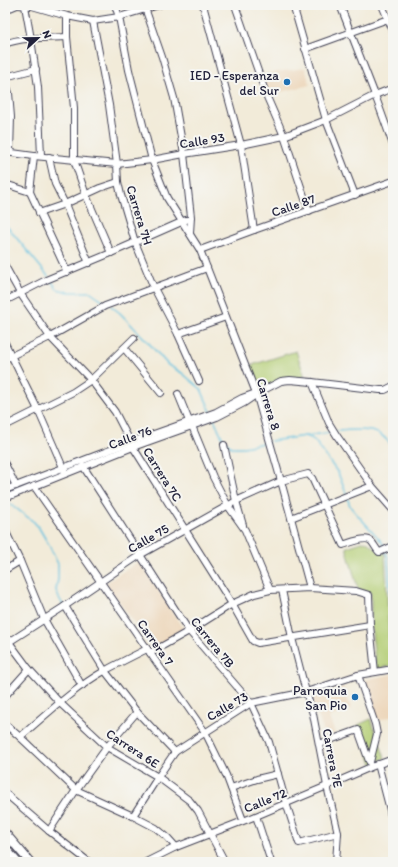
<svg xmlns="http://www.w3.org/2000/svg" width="398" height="867" font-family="Itim,sans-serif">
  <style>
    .built { fill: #edd7bb }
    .green { fill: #b4ce74; stroke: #6b7858 }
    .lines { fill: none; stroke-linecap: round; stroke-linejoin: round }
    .stream { stroke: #61c1e0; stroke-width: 1.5 }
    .minor-casing { stroke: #414053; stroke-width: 8 }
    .major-casing { stroke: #414053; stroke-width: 10 }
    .minor { stroke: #fff; stroke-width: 6 }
    .major { stroke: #fff; stroke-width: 8 }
    .poi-dot { fill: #1f6fb2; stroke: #f6f6f2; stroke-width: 1.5 }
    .labels { text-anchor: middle; stroke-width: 4; stroke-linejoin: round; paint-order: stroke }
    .poi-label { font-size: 13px; fill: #22223b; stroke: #f6f6f2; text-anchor: end }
    .street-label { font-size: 13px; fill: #22223b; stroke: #f6f6f2 }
  </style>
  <rect width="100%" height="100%" fill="#f6f6f2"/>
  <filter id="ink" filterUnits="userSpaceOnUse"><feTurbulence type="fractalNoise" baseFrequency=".025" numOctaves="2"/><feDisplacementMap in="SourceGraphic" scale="8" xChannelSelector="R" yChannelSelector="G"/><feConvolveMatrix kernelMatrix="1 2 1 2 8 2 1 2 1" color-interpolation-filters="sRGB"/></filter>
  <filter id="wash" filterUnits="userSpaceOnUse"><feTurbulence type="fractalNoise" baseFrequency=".012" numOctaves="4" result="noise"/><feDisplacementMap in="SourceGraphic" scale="16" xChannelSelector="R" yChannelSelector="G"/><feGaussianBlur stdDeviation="0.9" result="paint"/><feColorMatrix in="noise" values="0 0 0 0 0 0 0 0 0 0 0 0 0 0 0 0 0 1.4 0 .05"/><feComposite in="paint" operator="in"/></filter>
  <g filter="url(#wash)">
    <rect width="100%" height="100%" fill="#f2ebd9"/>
    <g class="built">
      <polygon points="305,68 310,85 268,95 262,74"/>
      <polygon points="139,561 185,632 152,648 106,583"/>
      <polygon points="393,674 393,716 376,721 365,680"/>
      <polygon points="343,687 351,708 329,717 335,733 326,737 311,698"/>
    </g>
    <g class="green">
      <polygon points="296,351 305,377 290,378 257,388 249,366"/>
      <polygon points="365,541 367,542 382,553 385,553 389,638 393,648 393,665 376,669 371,624 371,593 358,589 347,551 347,547"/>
      <polygon points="371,719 385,758 372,764 358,725"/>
    </g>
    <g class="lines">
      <g class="stream">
        <polyline points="5,224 48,276"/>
        <polyline points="50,279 57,289 69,292 91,292 108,304"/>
        <polyline points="111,306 120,313 147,341 168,365 182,373 201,389 211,412"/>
        <polyline points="214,419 223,439 231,447 244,447 268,442"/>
        <path d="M337,431C348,430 372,428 381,435C386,438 389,443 393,446"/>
        <polyline points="305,436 311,438 315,441 338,473 346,493"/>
        <polyline points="271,441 333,432"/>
        <polyline points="347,497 350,506 354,511 382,542 385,548"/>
        <polyline points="5,500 34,522 39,528 49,545 58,564 58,579 56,590 58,596 63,605"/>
        <polyline points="386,552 388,558 391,610 392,640 393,643"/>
      </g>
    </g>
  </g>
  <g filter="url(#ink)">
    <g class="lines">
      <defs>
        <g id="minor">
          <polyline points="18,5 32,6 67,16 93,21 119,17 159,5"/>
          <polyline points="115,5 119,17 129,70 152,160 167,198 200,250 256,393 281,481 310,588"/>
          <polyline points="144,5 162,57 174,98 184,154 191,217 190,233"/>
          <polyline points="203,5 241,145 254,230"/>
          <polyline points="235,5 267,97 284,136 309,211"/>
          <polyline points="293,5 326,120 355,195"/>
          <polyline points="340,5 375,95 393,145"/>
          <polyline points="382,5 393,31"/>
          <polyline points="25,6 31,39 38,87 41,156"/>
          <polyline points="5,10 17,5"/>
          <polyline points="67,16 67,37 74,108 74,160 86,195 111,253"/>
          <polyline points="93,21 109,105 117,164 118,182 121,195 135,242 154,288 178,334 199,381"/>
          <path d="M5,44C22,37 49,38 67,37"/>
          <polyline points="305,49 388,19"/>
          <polyline points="5,77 36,69"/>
          <polyline points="5,81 9,93 11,117 10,152"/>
          <polyline points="5,152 34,156 117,164 152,160 184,154 241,145 284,136 326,120 375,95 393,88"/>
          <polyline points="34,156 30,192 67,272"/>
          <polyline points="49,157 55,184 65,204 89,263"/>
          <polyline points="5,184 30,192"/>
          <polyline points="39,213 65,204 100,188 118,182"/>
          <polyline points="200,250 254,230 393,181"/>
          <polyline points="5,266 20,293 50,337 91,380 115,412 133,447 232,604 253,641 258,643 370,625"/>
          <polyline points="5,301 46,280 111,253 186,220"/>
          <polyline points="178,334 226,317"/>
          <polyline points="5,343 38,410 65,472"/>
          <polyline points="124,348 161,393"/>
          <polyline points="5,359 50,337 105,306 207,268"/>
          <polyline points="312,382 329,423 337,436 372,486 393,510"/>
          <polyline points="178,394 189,421"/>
          <polyline points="5,426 73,392 91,380 134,338"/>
          <polyline points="192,426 213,477 228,506 245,530 270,590"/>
          <polyline points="224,445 236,501 243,525"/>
          <polyline points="5,464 16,486"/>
          <polyline points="83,466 189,631 251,703 269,742 286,803 299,843 338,833"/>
          <polyline points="34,486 205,732 226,775 243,820"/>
          <polyline points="5,490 131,442 216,412 242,398 253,394"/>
          <polyline points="5,498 133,447 217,417 244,403 260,392 281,381 290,380 312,382 380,390 385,390 393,386"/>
          <polyline points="291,518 372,486"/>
          <polyline points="5,530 20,561 44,619 82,686"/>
          <polyline points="5,570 20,561"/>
          <polyline points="282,590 292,638 306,692 313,714 327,786 338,833 336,862"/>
          <polyline points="65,606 105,671 137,712 175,752"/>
          <polyline points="5,639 9,642 29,669 60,703 107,747 158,777 190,801 198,811 225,862"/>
          <path d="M9,642L65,606L140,555L236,501L281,481L308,474L312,478L343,545C349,543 366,536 371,541C374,544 376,549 379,552H380L393,546"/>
          <polyline points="150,653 189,631 232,604 254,594 270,590 310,588 356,591 369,595 370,625 375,672"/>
          <polyline points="358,675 375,724 377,734 370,762"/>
          <polyline points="5,696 29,669"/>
          <polyline points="5,724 20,737 76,790 133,816 156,828 167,837 176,847"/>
          <path d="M20,737C47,714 74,688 106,670C119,663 133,656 147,649"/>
          <polyline points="319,744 358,730 369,761"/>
          <polyline points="378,764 390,810 393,828"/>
          <polyline points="231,788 257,779 278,774"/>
          <polyline points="5,793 49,831 89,862"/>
          <polyline points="133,816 158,777 175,752 251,703 306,692 358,675 393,669"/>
          <polyline points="256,816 271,862"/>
          <polyline points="49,831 76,790 107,747 137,712"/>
          <polyline points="146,862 176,847 256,816 327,786 371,767 393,759"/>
        </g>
        <g id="major">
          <polyline points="5,833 30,862"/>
          <polyline points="5,848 17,862"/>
        </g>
      </defs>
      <use href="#minor" class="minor-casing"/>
      <use href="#major" class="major-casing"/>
      <use href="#minor" class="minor"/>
      <use href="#major" class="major"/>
    </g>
  </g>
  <g class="poi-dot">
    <circle cx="287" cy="82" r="4"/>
    <circle cx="355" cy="697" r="4"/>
  </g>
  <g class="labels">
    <g class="poi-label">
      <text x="279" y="80">IED - Esperanza<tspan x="279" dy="15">del Sur</tspan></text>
      <text x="347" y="695">Parroquia<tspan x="347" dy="15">San Pio</tspan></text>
    </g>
    <g class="street-label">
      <text transform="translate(202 140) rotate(-9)" y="5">Calle 93</text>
      <text transform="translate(293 205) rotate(-19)" y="5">Calle 87</text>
      <text transform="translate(140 215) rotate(73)" y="5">Carrera 7H</text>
      <text transform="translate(269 404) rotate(73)" y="5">Carrera 8</text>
      <text transform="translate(130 437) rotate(-20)" y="5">Calle 76</text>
      <text transform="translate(163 474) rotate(58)" y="5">Carrera 7C</text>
      <text transform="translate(148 538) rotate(-30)" y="5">Calle 75</text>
      <text transform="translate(156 642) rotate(55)" y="5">Carrera 7</text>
      <text transform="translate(213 642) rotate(51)" y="5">Carrera 7B</text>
      <text transform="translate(227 706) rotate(-30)" y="5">Calle 73</text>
      <text transform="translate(133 748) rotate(33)" y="5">Carrera 6E</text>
      <text transform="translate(333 758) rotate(79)" y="5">Carrera 7E</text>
      <text transform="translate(265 800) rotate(-22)" y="5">Calle 72</text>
    </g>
  </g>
  <rect width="398" height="867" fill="none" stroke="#f6f6f2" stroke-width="20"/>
  <g transform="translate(38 38) rotate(68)" stroke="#f6f6f2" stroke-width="3" paint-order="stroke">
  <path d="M0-3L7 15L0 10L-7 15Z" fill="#22223b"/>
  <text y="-6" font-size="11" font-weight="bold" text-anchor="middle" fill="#22223b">N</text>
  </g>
</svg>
